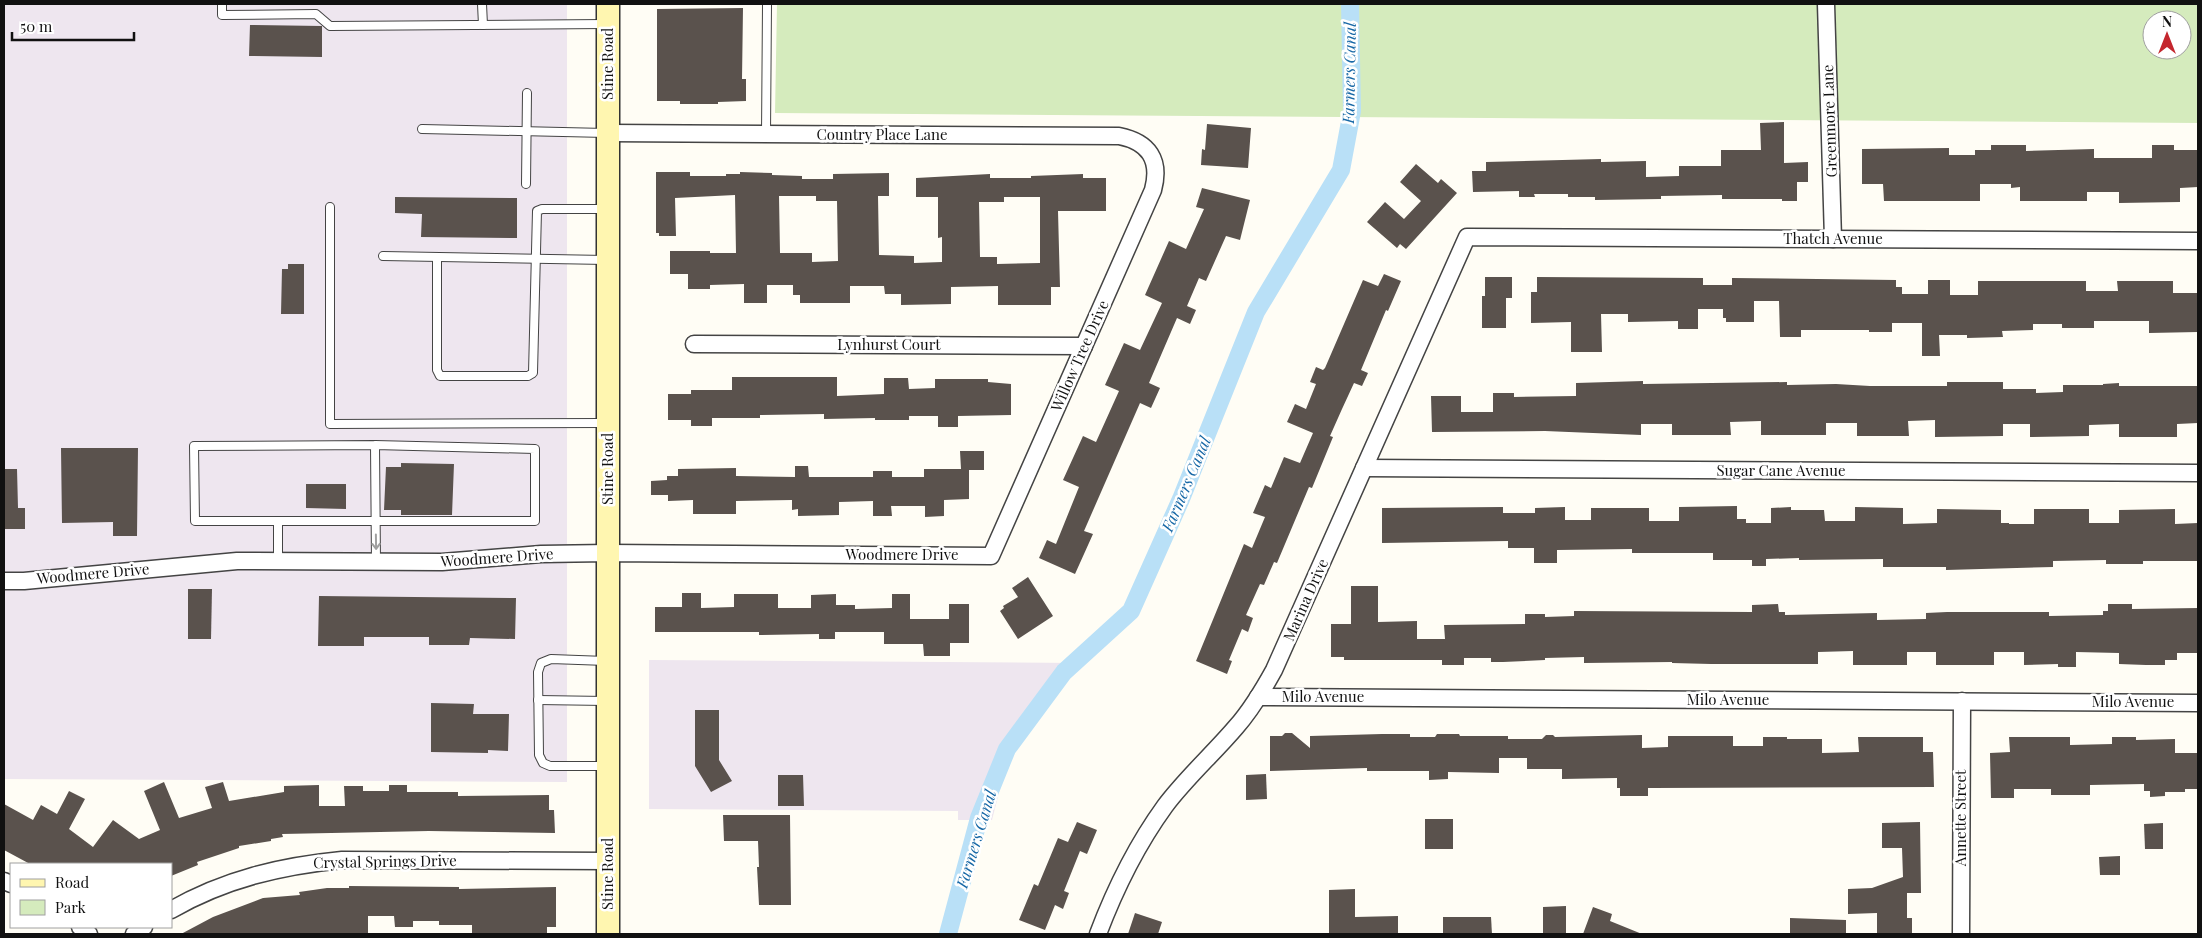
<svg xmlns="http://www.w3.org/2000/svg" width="2202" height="938" font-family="'Playfair Display',serif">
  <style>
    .industrial { fill: #eee6ef }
    .green { fill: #d5ebbd; fill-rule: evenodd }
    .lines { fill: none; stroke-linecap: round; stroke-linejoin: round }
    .canal { stroke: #b9e0f7; stroke-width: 18 }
    .building { fill: #5a524d; fill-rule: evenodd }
    .lane-casing { stroke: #444; stroke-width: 10 }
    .street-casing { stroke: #444; stroke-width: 19 }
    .secondary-casing { stroke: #333; stroke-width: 25 }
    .lane { stroke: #fff; stroke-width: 8 }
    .street { stroke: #fff; stroke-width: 16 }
    .secondary { stroke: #fff6b0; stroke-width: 22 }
    .oneway { stroke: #a0a0a0 }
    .labels { text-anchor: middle; stroke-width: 5; stroke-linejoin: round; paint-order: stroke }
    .street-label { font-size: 15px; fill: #111; stroke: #fff }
    .water-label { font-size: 16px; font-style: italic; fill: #1768a6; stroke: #fff }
  </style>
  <rect width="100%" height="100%" fill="#fffdf5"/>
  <g class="industrial">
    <polygon points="4,4 567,4 567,782 4,779"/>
    <polygon points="649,660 1077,663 1034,715 1018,739 1005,769 992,820 958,820 958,811 649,809"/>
  </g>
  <path class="green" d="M777,4H2198V123L775,113ZM2152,20H2182V50H2152Z"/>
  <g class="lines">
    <polyline class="canal" points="948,934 979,818 1007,749 1064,672 1131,611 1181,499 1256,312 1341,170 1352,111 1350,4"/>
  </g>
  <g class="building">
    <polygon points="743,8 742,79 746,79 746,101 718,102 718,104 680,104 680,101 657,101 657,9"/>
    <polygon points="250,25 322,26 322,57 249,56"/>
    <polygon points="1784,122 1784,163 1808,162 1808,182 1797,182 1797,201 1782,201 1782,199 1722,199 1722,195 1661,196 1661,199 1595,200 1595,197 1568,197 1568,194 1534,194 1535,197 1519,197 1519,191 1473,192 1472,171 1486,171 1486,162 1601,159 1601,162 1646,161 1646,177 1679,176 1679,166 1721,166 1721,150 1761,150 1760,123"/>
    <polygon points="1207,124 1251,128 1248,168 1201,165 1202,149 1205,150"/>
    <polygon points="1991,145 2026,145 2026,151 2094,149 2094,158 2152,158 2152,145 2174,145 2174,150 2198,150 2198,187 2180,188 2180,202 2119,203 2119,192 2087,192 2087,201 2020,201 2020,187 2011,188 2011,184 1980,184 1980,201 1884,201 1883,184 1862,184 1862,149 1949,148 1949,155 1975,155 1975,150 1991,150"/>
    <polygon points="1416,164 1438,183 1441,179 1457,193 1406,249 1400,244 1397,248 1367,222 1385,202 1404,219 1421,201 1400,182"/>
    <path d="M656,172H690V176H726V174H740V172L772,173V175L802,176V179H833V174L889,173V196H878L879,255L914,256V263L942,262V237L938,238V197H916V178L990,174V178H1031V176L1083,174V178H1106V211H1058L1060,287H1051V305H998V286L951,287V304L901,305V294H885L884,286H850V303H800V295H793V285H767V303H744V284L710,285V289H688V274H670V251H710V253H736L735,195L675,198L676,236H659V233H656ZM779,196H816V201H837L838,261L812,262V253H780ZM1004,197H1040V263L997,264V257H980L979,202H1004Z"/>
    <polygon points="1202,188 1250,200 1240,240 1226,236 1206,281 1199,278 1187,306 1196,310 1190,324 1177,318 1149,383 1160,388 1151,408 1140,403 1084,531 1093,534 1075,574 1039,558 1047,540 1056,544 1079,487 1063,480 1083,436 1096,442 1119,391 1105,385 1124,343 1140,350 1162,303 1145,295 1169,241 1186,249 1204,209 1196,207"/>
    <polygon points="395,197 517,198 517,238 421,237 422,214 395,213"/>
    <polygon points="288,264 304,264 304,314 281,314 282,269 288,269"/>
    <polygon points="1384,274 1401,281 1388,311 1386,310 1361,370 1368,373 1362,386 1354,383 1342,409 1330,436 1333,437 1312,488 1309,487 1277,563 1274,562 1264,585 1260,584 1246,615 1253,618 1248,632 1242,629 1229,660 1232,661 1227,674 1196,661 1244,544 1252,548 1265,517 1253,513 1265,485 1271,488 1284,457 1300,463 1313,433 1287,422 1295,404 1306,409 1316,384 1310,382 1316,367 1323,370 1325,368 1363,280 1378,286"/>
    <polygon points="1485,277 1512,277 1512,298 1506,298 1506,328 1482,328 1482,296 1485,296"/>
    <polygon points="1537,277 1703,278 1703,285 1732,285 1732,278 1896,280 1896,287 1902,287 1902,294 1928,294 1928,280 1950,280 1950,295 1978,295 1978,281 2086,281 2086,291 2118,291 2117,281 2173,281 2173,293 2198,293 2198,332 2149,333 2149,321 2094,321 2094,328 2062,328 2062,324 2033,324 2033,330 2002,331 2003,337 1967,338 1967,335 1939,335 1940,356 1922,356 1922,323 1892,323 1892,332 1869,332 1869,330 1801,330 1801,337 1780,337 1779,301 1754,301 1754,322 1726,322 1726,318 1723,318 1723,309 1698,309 1698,329 1678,329 1678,321 1628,322 1628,314 1601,314 1602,352 1571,352 1571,322 1531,323 1531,292 1537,292"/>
    <polygon points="732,377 837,377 837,396 884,394 884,378 908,378 909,389 935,388 935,379 988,379 988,382 1011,384 1011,415 958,416 958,427 938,427 938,416 909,416 909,420 875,420 875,418 824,419 824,414 760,415 760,418 712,418 712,426 691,426 691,420 668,420 668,394 691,394 691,390 732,390"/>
    <polygon points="1643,381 1643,384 1787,382 1787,385 1836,384 1870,386 1947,386 1947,382 2003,382 2003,389 2036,389 2036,393 2063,392 2063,385 2103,385 2103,384 2119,383 2119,386 2198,386 2198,423 2177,424 2177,437 2119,437 2119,424 2089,425 2089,436 2030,437 2030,424 2003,424 2003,436 1935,437 1935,420 1908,421 1909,436 1857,436 1857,423 1826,423 1826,435 1761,435 1761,421 1730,422 1731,435 1672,435 1672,424 1641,424 1641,435 1545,431 1432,432 1431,396 1461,396 1461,412 1493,412 1493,393 1514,393 1514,397 1576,396 1576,383"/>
    <polygon points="61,448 138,448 137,536 113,536 113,522 62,523"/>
    <polygon points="960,451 984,451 984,470 969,470 969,499 944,500 944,516 925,517 925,506 891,506 892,516 873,516 873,501 839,502 839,515 798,516 798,509 792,510 792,500 736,501 736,514 693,514 693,500 668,501 668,495 651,495 651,481 667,480 667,476 678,476 678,469 736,468 736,476 795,477 795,466 808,466 809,477 873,477 873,471 892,471 892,477 924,477 924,469 961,469"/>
    <polygon points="401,463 454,464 452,515 401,515 401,510 384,510 386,467 401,467"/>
    <polygon points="4,469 17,469 18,508 25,508 25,529 4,529"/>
    <polygon points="306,484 346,484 346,509 306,508"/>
    <polygon points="1737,506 1737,519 1746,519 1746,523 1771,523 1771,508 1791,507 1791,510 1824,510 1825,521 1855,521 1855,507 1903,508 1903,524 1937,523 1937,509 2001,510 2001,523 2009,523 2009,524 2034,524 2034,509 2089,509 2089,523 2119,523 2119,510 2175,509 2175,524 2198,523 2198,561 2143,561 2143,564 2106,564 2106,560 2053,561 2053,567 1946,570 1946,567 1883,567 1883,559 1799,560 1799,558 1766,559 1766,566 1752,566 1752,560 1713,560 1713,553 1632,553 1632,549 1557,550 1557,563 1534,563 1534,548 1508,548 1508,541 1382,543 1382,508 1503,507 1503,513 1535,513 1535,508 1565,507 1565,520 1591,520 1591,508 1649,508 1649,521 1679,521 1679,507"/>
    <polygon points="1028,577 1053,616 1018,639 1000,611 1004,608 1003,606 1018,597 1012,588"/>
    <polygon points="1351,586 1378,586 1378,622 1417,621 1417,639 1445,639 1444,625 1525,624 1525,614 1545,614 1545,617 1574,616 1574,611 1752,612 1752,605 1778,604 1779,612 1785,612 1785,615 1877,613 1877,620 1926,619 1926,613 1947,612 2049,612 2049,616 2103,615 2103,611 2108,611 2108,604 2132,604 2132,609 2198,608 2198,653 2177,653 2177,660 2165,660 2165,665 2146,665 2119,664 2119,653 2076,652 2076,667 2058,667 2058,664 2024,665 2024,652 1994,652 1994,665 1936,665 1936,652 1907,652 1907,665 1853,665 1853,651 1818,652 1818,664 1711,664 1672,663 1672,662 1584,663 1584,657 1545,658 1545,660 1503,662 1491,662 1491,658 1464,658 1464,665 1442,665 1442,660 1344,660 1344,657 1331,657 1331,624 1351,624"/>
    <polygon points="188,589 212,589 211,639 188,639"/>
    <polygon points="682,593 701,593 701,608 734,607 734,594 778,594 778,608 811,608 811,595 836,594 836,605 855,605 855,609 892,608 892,594 910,594 910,619 949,619 949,604 969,604 969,643 950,643 950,656 924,656 923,644 884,644 884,632 835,632 835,639 819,639 819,634 759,635 759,632 655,632 655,607 682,607"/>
    <polygon points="319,596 516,598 515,639 470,638 469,645 429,645 429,637 364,637 364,646 318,646"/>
    <polygon points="431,703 474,704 473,714 509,714 508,751 488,750 488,753 431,752"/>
    <polygon points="695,710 719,710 719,760 732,781 711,792 695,766"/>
    <polygon points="1285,733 1292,733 1310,748 1310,736 1382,734 1410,734 1410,737 1435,737 1437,734 1459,734 1460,736 1508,736 1508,739 1542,739 1546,735 1553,735 1555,737 1642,735 1642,748 1668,747 1668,736 1733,736 1733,746 1763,746 1763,737 1787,737 1787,739 1822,739 1822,753 1859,752 1858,737 1923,737 1923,752 1933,752 1934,787 1652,788 1648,788 1648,796 1620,796 1620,788 1617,788 1617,778 1562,779 1562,769 1527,769 1527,758 1499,758 1499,773 1448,772 1448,779 1429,780 1429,771 1367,771 1367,768 1270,771 1270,736 1282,736"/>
    <polygon points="2009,737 2070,737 2070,745 2112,744 2112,737 2136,737 2136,740 2175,739 2175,753 2198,753 2198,789 2185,789 2185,792 2165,792 2165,796 2150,797 2150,791 2144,791 2144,784 2090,785 2090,795 2051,795 2051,789 2014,789 2014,798 1991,798 1990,753 2010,752"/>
    <polygon points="1266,774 1267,799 1246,800 1246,775"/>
    <polygon points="778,775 803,775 804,806 778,806"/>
    <polygon points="164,782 179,818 212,808 205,787 223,782 229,801 284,792 284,786 319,785 319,806 345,806 344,786 363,786 363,791 389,791 389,785 407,785 407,792 458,792 458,796 549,795 549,810 554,810 555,833 429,831 282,834 283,837 271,839 271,841 239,846 239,848 197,862 198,865 171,876 171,864 30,864 4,850 4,804 33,820 41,805 57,814 69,791 85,799 69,829 93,847 113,820 139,839 160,830 144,791"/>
    <polygon points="723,815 790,815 791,905 759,905 757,867 759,867 758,841 724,841"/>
    <rect x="1425" y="819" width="28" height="30"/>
    <polygon points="1077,822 1097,830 1087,854 1080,851 1064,891 1069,893 1063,909 1055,905 1045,930 1019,920 1034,884 1038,886 1058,838 1068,842"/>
    <polygon points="1920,822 1921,893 1907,893 1907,918 1912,918 1912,934 1877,934 1877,913 1848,914 1848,889 1872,888 1903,877 1902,848 1882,848 1882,823"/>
    <polygon points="2163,823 2163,849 2145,849 2144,824"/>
    <polygon points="2120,856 2120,875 2100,875 2099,857"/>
    <polygon points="349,886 459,887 459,889 556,887 556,927 547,927 547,934 472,934 472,925 439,925 439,921 413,921 413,927 395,927 394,916 368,916 368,933 181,934 213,917 263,898 300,895 299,892 327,888 349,888"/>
    <polygon points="1355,889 1355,917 1398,916 1398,934 1329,934 1329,890"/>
    <polygon points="1566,906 1566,934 1543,934 1543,907"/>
    <polygon points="1593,907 1612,914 1610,921 1642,934 1583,934"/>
    <polygon points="1135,913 1162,922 1158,934 1128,934"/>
    <polygon points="1443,917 1491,917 1492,934 1443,934"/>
    <polygon points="1790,918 1846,920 1846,934 1790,934"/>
  </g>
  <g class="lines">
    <defs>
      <g id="lane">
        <polyline points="222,4 222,15 316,14 330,26 606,24"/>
        <polyline points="482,4 483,25"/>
        <polyline points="422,129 606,133"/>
        <polyline points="766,134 767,4"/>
        <polyline points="526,184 527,93"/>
        <polyline points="330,207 330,424 607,423"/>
        <polyline points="383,256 606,260"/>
        <polyline points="437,258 437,370 440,376 528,376 533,373 537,211 542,209 606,209"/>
        <polyline points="375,445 194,446 195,521 535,521 535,449 375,445 376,562"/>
        <polyline points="278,561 278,521"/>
        <polyline points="538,700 606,701"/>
        <polyline points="606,766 550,766 543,763 539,755 538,672 541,663 551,659 606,661"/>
      </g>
      <g id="street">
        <polyline points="1826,4 1833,239"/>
        <polyline points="694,344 1084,346"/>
        <polyline points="1364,468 2198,473"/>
        <path d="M4,581H24L237,561L442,562L541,554L608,553L991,556L1153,190C1161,160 1149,142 1119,136L608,133"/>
        <polyline points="1258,697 2198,703"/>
        <polyline points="4,881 11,884"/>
        <path d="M171,910C225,879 281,866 342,860L608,861"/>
        <polyline points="80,927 89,934"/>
        <polyline points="134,934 144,927"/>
        <path d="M1098,934C1115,889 1136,846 1165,806C1186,778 1213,754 1236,727C1251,710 1263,690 1274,670L1467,237L2198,241"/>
        <polyline points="1961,934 1962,701"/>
      </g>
      <polyline id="secondary" points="608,934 608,4"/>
    </defs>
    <use href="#lane" class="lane-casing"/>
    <use href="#street" class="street-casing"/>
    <use href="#secondary" class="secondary-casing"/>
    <use href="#lane" class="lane"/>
    <use href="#street" class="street"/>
    <use href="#secondary" class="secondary"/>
  </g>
  <defs><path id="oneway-shaft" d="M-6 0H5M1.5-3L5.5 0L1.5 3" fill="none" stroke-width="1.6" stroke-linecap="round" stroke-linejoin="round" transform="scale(1.25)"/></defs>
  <use class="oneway" href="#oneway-shaft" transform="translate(376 542) rotate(89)"/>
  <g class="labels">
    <g class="street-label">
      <text transform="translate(608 64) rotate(-90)" y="5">Stine Road</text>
      <text transform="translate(1830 121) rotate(-92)" y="5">Greenmore Lane</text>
      <text x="882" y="140">Country Place Lane</text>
      <text x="1833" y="244">Thatch Avenue</text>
      <text x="889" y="350">Lynhurst Court</text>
      <text transform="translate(1080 356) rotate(-66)" y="5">Willow Tree Drive</text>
      <text transform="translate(608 469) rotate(-90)" y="5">Stine Road</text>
      <text x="1781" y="476">Sugar Cane Avenue</text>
      <text x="902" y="560">Woodmere Drive</text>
      <text transform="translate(497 558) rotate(-4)" y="5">Woodmere Drive</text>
      <text transform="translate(93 574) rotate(-5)" y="5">Woodmere Drive</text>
      <text transform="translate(1306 600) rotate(-66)" y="5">Marina Drive</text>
      <text x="1323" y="702">Milo Avenue</text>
      <text x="1728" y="705">Milo Avenue</text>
      <text x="2133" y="707">Milo Avenue</text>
      <text transform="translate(1961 818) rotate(-90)" y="5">Annette Street</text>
      <text transform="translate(385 862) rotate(-1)" y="5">Crystal Springs Drive</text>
      <text transform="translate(608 874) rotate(-90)" y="5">Stine Road</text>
    </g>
    <g class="water-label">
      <text transform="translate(1349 73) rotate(-89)" y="6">Farmers Canal</text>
      <text transform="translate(1186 484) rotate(-67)" y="6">Farmers Canal</text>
      <text transform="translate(976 839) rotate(-73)" y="6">Farmers Canal</text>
    </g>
  </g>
  <rect width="2202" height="938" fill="none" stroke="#111111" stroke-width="10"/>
  <rect x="10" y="863" width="162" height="65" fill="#ffffff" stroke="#a0a0a0"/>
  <rect x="20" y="879" width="25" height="8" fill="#fff6b0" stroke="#a0a0a0"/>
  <text x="55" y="888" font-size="15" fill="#111111">Road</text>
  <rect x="20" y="900" width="25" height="15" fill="#d5ebbd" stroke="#a0a0a0"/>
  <text x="55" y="913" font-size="15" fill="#111111">Park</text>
  <g transform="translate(2167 35)"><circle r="24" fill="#ffffff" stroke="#a0a0a0"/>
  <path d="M0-4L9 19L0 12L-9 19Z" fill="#c4262e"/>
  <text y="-8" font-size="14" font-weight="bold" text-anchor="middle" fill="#111111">N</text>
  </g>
  <path d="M12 32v8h122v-8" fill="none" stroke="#111111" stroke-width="2.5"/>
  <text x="20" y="32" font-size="15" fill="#111111" stroke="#ffffff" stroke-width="4" paint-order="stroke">50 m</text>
</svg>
